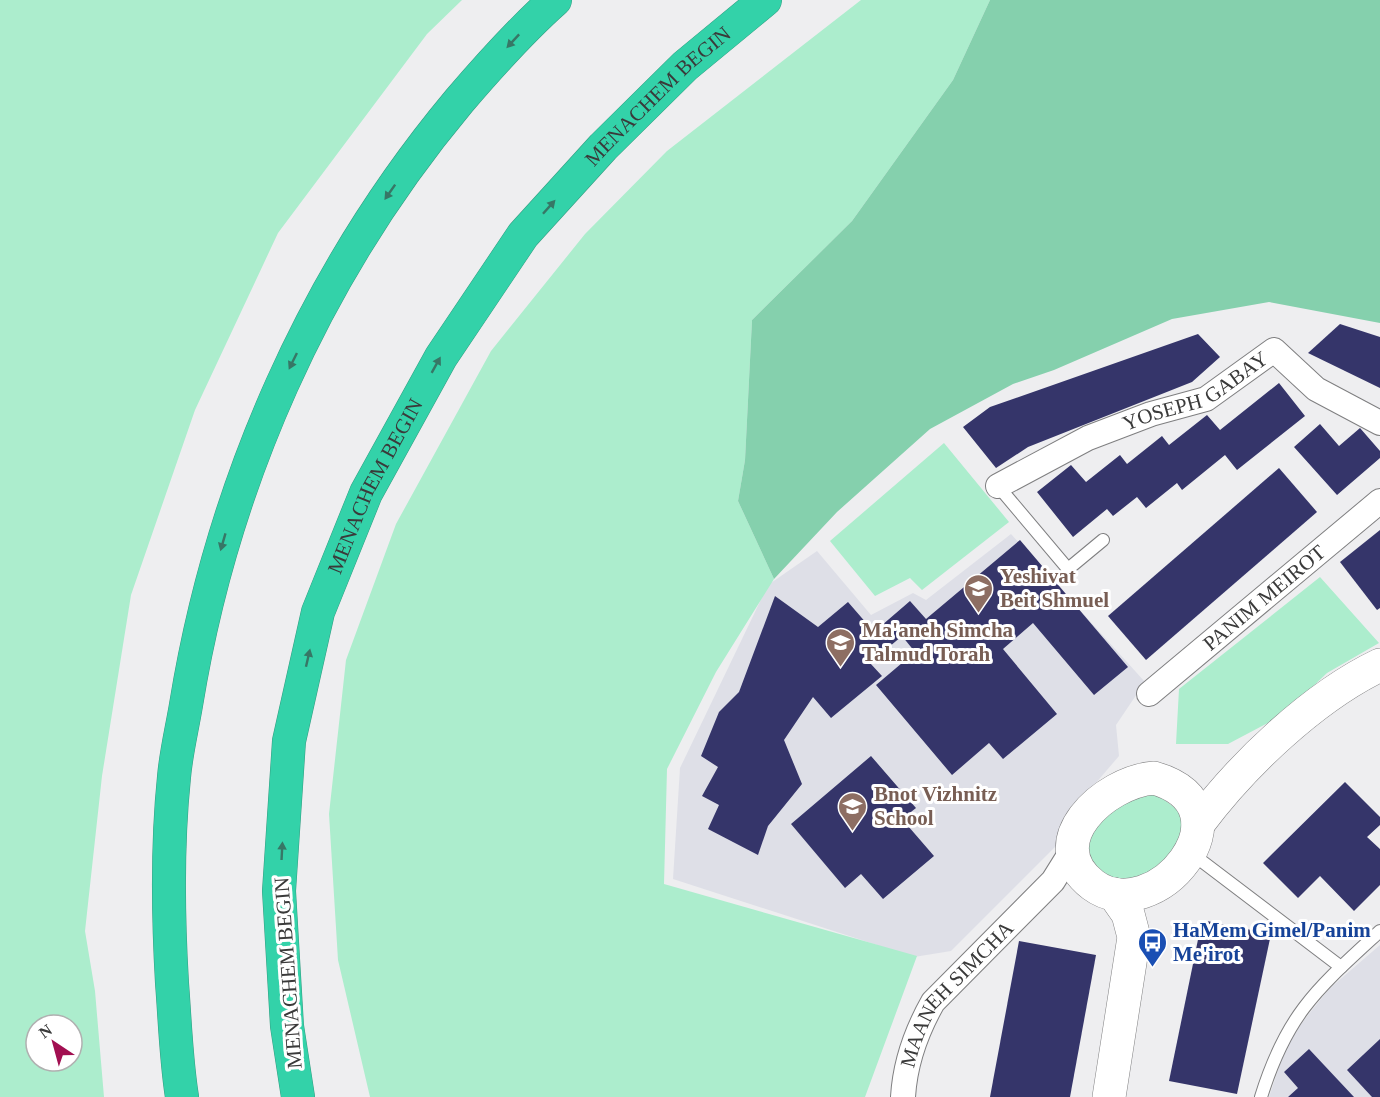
<svg xmlns="http://www.w3.org/2000/svg" width="1380" height="1097" font-family="'Times New Roman',serif">
  <style>
    .built { fill: #dedfe7 }
    .green { fill: #acedcd; fill-rule: evenodd }
    .forest { fill: #85d0ad }
    .building { fill: #35356a }
    .lines { fill: none; stroke-linecap: round; stroke-linejoin: round }
    .lane-casing { stroke: #7f7f80; stroke-width: 14 }
    .street-casing { stroke: #7f7f80; stroke-width: 26 }
    .secondary-casing { stroke: #7f7f80; stroke-width: 34 }
    .highway-casing { stroke: #359d82; stroke-width: 34 }
    .lane { stroke: #fff; stroke-width: 12 }
    .street { stroke: #fff; stroke-width: 24 }
    .secondary { stroke: #fff; stroke-width: 33 }
    .highway { stroke: #33d2a9; stroke-width: 33 }
    .oneway { fill: #377766 }
    .labels { text-anchor: middle; stroke-width: 6; stroke-linejoin: round; paint-order: stroke }
    .street-label { font-size: 21px; fill: #3a3a3a; stroke: #fff }
    .education-label { font-size: 21px; font-weight: bold; fill: #785e54; stroke: #fff; text-anchor: start }
    .transit-label { font-size: 21px; font-weight: bold; fill: #164399; stroke: #fff; text-anchor: start }
  </style>
  <rect width="100%" height="100%" fill="#eeeef0"/>
  <g class="built">
    <polygon points="1011,534 1145,682 1116,725 1119,756 1077,805 1060,842 951,951 914,957 673,879 680,768 768,585 817,551 871,615 913,593 926,600"/>
    <polygon points="1380,945 1380,1097 1269,1097 1288,1040 1329,989"/>
  </g>
  <g class="green">
    <path d="M0,0H462L427,34L278,233L195,410L131,595L102,776L85,931L95,991L104,1097H0ZM36,1025H72V1061H36Z"/>
    <polygon points="861,0 990,0 953,80 852,221 752,320 745,460 738,501 774,579 716,672 667,769 664,884 917,956 865,1097 370,1097 338,960 329,814 346,660 396,524 491,351 585,234 667,151"/>
    <polygon points="944,443 1009,522 922,590 910,578 875,596 830,541"/>
    <polygon points="1320,577 1379,643 1327,673 1283,715 1228,744 1176,744 1179,689"/>
    <polygon points="1151,790 1182,813 1181,849 1136,884 1093,874 1084,835 1090,823"/>
  </g>
  <polygon class="forest" points="990,0 1380,0 1380,323 1269,302 1172,319 1054,370 1013,384 930,429 837,512 774,579 738,501 745,460 752,320 852,221 953,80"/>
  <g class="building">
    <polygon points="1340,324 1380,337 1380,388 1308,353"/>
    <polygon points="1198,334 1220,357 1192,382 1028,447 996,468 963,427 990,407"/>
    <polygon points="1279,383 1305,416 1237,470 1225,455 1182,490 1177,483 1146,508 1137,497 1113,516 1107,509 1073,537 1037,492 1071,465 1086,482 1120,455 1127,464 1162,436 1169,445 1207,415 1220,430"/>
    <polygon points="1320,424 1339,446 1360,428 1380,451 1380,458 1337,495 1294,447"/>
    <polygon points="1279,468 1317,512 1146,660 1108,616"/>
    <polygon points="1380,530 1380,608 1377,610 1340,562"/>
    <polygon points="1020,540 1128,667 1094,695 1033,623 1003,649 1057,714 1003,759 989,743 952,775 876,685 915,652 902,636 870,663 882,676 831,718 813,697 784,740 802,784 768,826 758,855 708,829 719,805 702,796 718,767 701,756 719,712 739,692 775,596 818,627 848,602 874,632 910,601 926,619"/>
    <polygon points="871,756 916,808 902,819 934,856 883,899 861,874 845,888 791,824"/>
    <polygon points="1345,782 1380,817 1380,825 1367,837 1380,849 1380,885 1354,911 1320,876 1298,898 1263,863"/>
    <polygon points="1202,920 1271,934 1237,1094 1169,1081"/>
    <polygon points="1019,941 1096,955 1070,1097 990,1097"/>
    <polygon points="1380,1039 1380,1097 1372,1097 1347,1070"/>
    <polygon points="1309,1049 1354,1097 1288,1097 1298,1088 1284,1072"/>
  </g>
  <g class="lines">
    <defs>
      <g id="lane">
        <polyline points="998,486 1068,569 1103,540"/>
        <polyline points="1191,853 1341,967"/>
        <path d="M1261,1097C1287,1013 1318,988 1380,931"/>
      </g>
      <g id="street">
        <path id="s1" d="M998,486L1088,438L1151,414L1206,399L1274,350L1316,389L1380,423"/>
        <path id="s2" d="M1149,694L1380,501"/>
        <path id="s3" d="M903,1097C905,1063 916,1032 933,1002L1053,881L1073,849"/>
      </g>
      <g id="secondary">
        <path d="M1154,778C1257,808 1154,931 1093,885C1038,843 1104,782 1154,778Z"/>
        <path d="M1198,824C1242,765 1313,697 1380,665"/>
        <polyline points="1109,1097 1134,937 1128,914 1114,894"/>
      </g>
      <g id="highway">
        <path d="M182,1097C176,1059 175,1021 172,983C168,915 167,845 174,777C176,753 182,729 186,705C222,484 315,273 459,101C489,66 520,31 555,0"/>
        <path id="s4" d="M298,1097L287,1026L279,891L289,741L318,612L366,493L441,357L523,235L603,147L685,66L765,0"/>
      </g>
    </defs>
    <use href="#lane" class="lane-casing"/>
    <use href="#street" class="street-casing"/>
    <use href="#secondary" class="secondary-casing"/>
    <use href="#highway" class="highway-casing"/>
    <use href="#lane" class="lane"/>
    <use href="#street" class="street"/>
    <use href="#secondary" class="secondary"/>
    <use href="#highway" class="highway"/>
  </g>
  <defs><path id="oneway-solid" d="M-6-.8H1V-3.2L6.5 0L1 3.2V.8H-6Z" transform="scale(1.5)"/></defs>
  <g class="oneway">
    <use href="#oneway-solid" transform="translate(513 41) rotate(133)"/>
    <use href="#oneway-solid" transform="translate(390 192) rotate(125)"/>
    <use href="#oneway-solid" transform="translate(549 207) rotate(-48)"/>
    <use href="#oneway-solid" transform="translate(293 361) rotate(116)"/>
    <use href="#oneway-solid" transform="translate(436 365) rotate(-61)"/>
    <use href="#oneway-solid" transform="translate(223 542) rotate(106)"/>
    <use href="#oneway-solid" transform="translate(308 658) rotate(-77)"/>
    <use href="#oneway-solid" transform="translate(282 851) rotate(-87)"/>
  </g>
  <defs>
    <symbol id="school-pin" viewBox="-11 -11 22 30"><path d="M0 17L-7.5 6A9.5 9.5 0 1 1 7.5 6Z" fill="#8d6e63" stroke="#fff"/><path d="M0-5L7-2L0 1L-7-2ZM-4 1L0 2.5L4 1V4Q0 6-4 4Z" fill="#fff"/></symbol>
    <symbol id="bus-pin" viewBox="-11 -11 22 30"><path d="M0 17L-7.5 6A9.5 9.5 0 1 1 7.5 6Z" fill="#1a4fb4" stroke="#fff"/><path d="M-5-6H5V4H4V6H2V4H-2V6H-4V4H-5ZM-3.5-4V0h7V-4ZM-3.5 1.2v1.5H-2V1.2ZM2 1.2v1.5H3.5V1.2Z" fill="#fff"/></symbol>
  </defs>
  <g fill-rule="evenodd">
    <use href="#school-pin" x="962" y="572" width="33" height="45"/>
    <use href="#school-pin" x="824" y="626" width="33" height="45"/>
    <use href="#school-pin" x="836" y="790" width="33" height="45"/>
    <use href="#bus-pin" x="1136" y="926" width="33" height="45"/>
  </g>
  <g class="labels">
    <g class="street-label">
      <text dy="7" stroke="none"><textPath href="#s4" startOffset="1114">MENACHEM BEGIN</textPath></text>
      <text dy="7" stroke="none"><textPath href="#s1" startOffset="220">YOSEPH GABAY</textPath></text>
      <text dy="7" stroke="none"><textPath href="#s4" startOffset="628">MENACHEM BEGIN</textPath></text>
      <text dy="7" stroke="none"><textPath href="#s2" startOffset="150">PANIM MEIROT</textPath></text>
      <text transform="translate(288 973) rotate(-94)" y="7">MENACHEM BEGIN</text>
      <text dy="7" stroke="none"><textPath href="#s3" startOffset="120">MAANEH SIMCHA</textPath></text>
    </g>
    <g class="education-label">
      <text x="1000" y="583">Yeshivat<tspan x="1000" dy="24">Beit Shmuel</tspan></text>
      <text x="862" y="637">Ma'aneh Simcha<tspan x="862" dy="24">Talmud Torah</tspan></text>
      <text x="874" y="801">Bnot Vizhnitz<tspan x="874" dy="24">School</tspan></text>
    </g>
    <g class="transit-label">
      <text x="1173" y="937">HaMem Gimel/Panim<tspan x="1173" dy="24">Me'irot</tspan></text>
    </g>
  </g>
  <g transform="translate(54 1043) rotate(324)"><circle r="28" fill="#ffffff" stroke="#b0b0b0" stroke-width="1.5"/>
  <path d="M0-4.5L10 22L0 15L-10 22Z" fill="#a20f51"/>
  <text y="-9" font-size="16" font-weight="bold" text-anchor="middle" fill="#3a3a3a">N</text>
  </g>
</svg>
